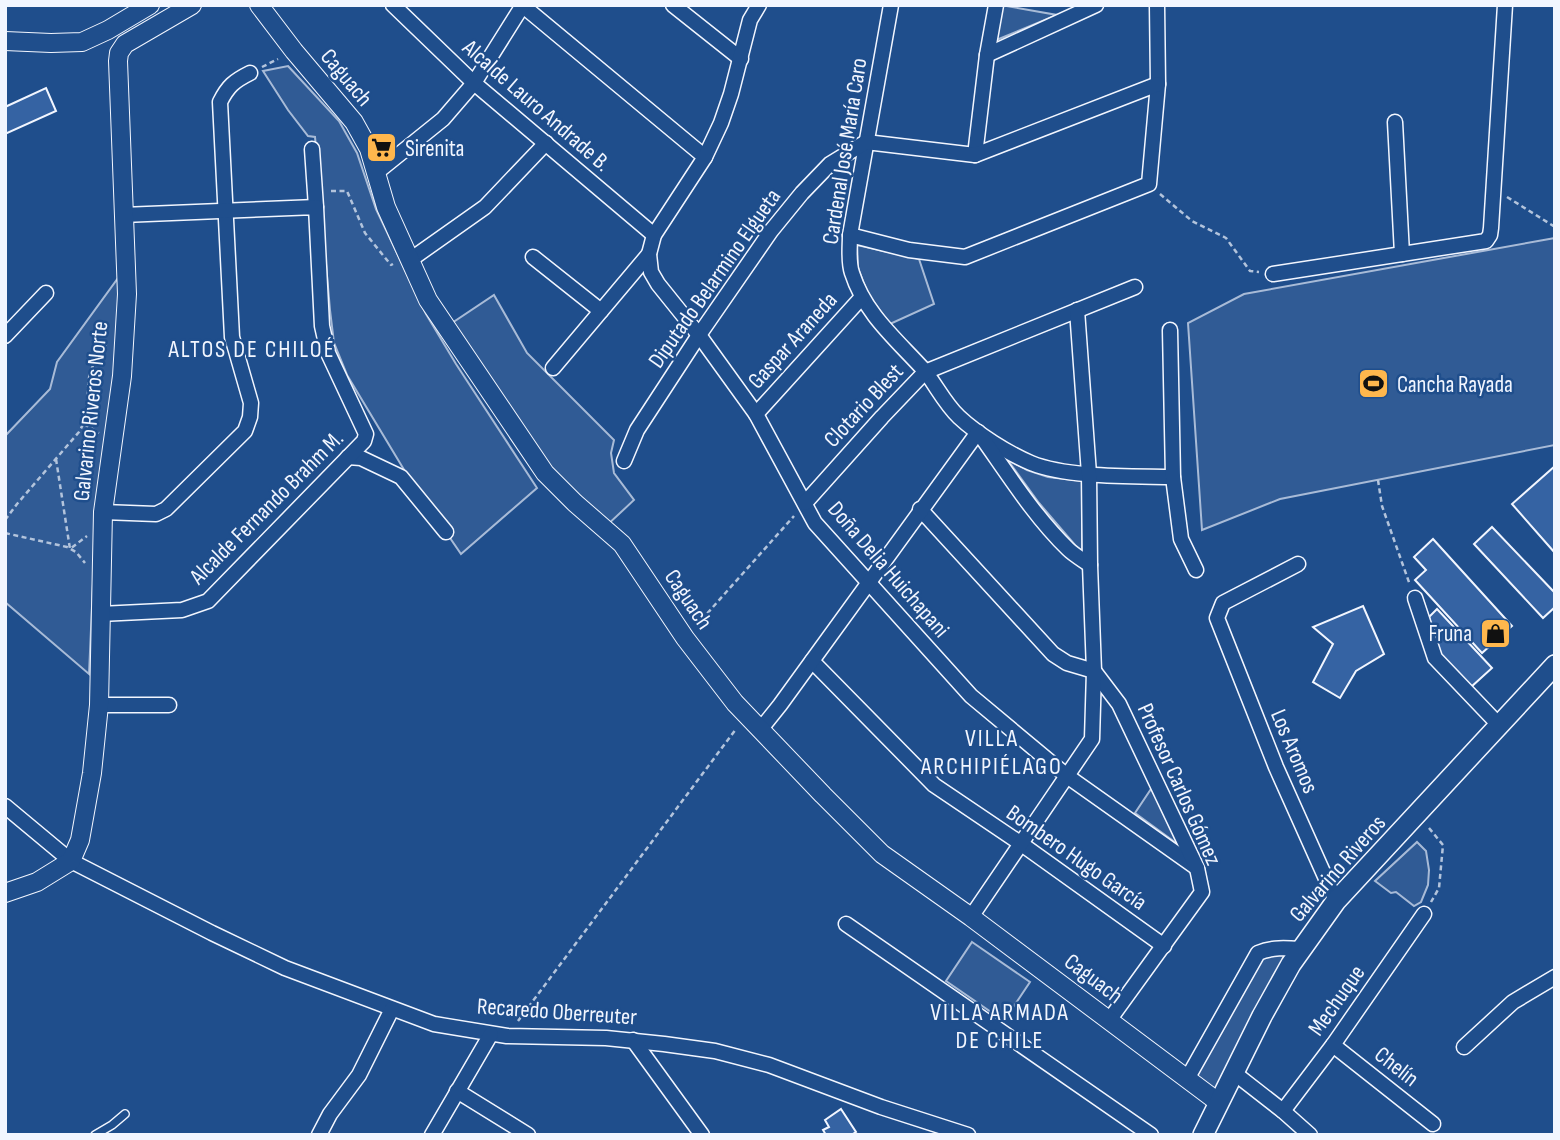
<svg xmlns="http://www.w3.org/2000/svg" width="1560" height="1140" font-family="'Sofia Sans Condensed',sans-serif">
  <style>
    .built { fill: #305b95; stroke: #a8bbd7; stroke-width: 2 }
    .building { fill: #3563a3; stroke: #f2f6ff; stroke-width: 2 }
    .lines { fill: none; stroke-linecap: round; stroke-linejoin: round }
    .service-casing { stroke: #f2f6ff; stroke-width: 10 }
    .minor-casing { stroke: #f2f6ff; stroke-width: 17 }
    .tertiary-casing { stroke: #f2f6ff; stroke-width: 20 }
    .secondary-casing { stroke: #f2f6ff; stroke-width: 22 }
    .path { stroke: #b3c4dc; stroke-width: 2.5; stroke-dasharray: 5 3.5; stroke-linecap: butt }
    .service { stroke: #1f4e8c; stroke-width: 7 }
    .minor { stroke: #1f4e8c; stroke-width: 14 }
    .tertiary { stroke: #1f4e8c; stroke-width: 18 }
    .secondary { stroke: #1f4e8c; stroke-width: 19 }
    .labels { text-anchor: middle; stroke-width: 5; stroke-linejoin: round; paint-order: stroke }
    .street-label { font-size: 23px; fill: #f2f6ff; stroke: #1f4e8c }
    .poi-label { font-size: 23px; fill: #f2f6ff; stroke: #1f4e8c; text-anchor: start }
    .neighbourhood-label { font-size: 24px; letter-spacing: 2px; fill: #f2f6ff; stroke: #1f4e8c }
  </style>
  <rect width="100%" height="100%" fill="#1f4e8c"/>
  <g class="built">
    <polygon points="1001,5 1057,15 994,41"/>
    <polygon points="288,66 339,121 357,153 376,209 426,314 456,364 537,488 461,554 409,478 347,375 334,343 330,310 315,137 308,136 288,110 263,71"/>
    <polygon points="1555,238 1555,445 1280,499 1202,530 1188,323 1244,294"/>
    <polygon points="857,245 919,259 934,304 890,324 868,294 858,268"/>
    <polygon points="121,274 119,373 96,516 89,674 5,602 5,436 50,389 57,362"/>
    <polygon points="494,295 527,353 614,440 611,453 614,473 634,500 604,528 575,503 446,327"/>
    <polygon points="1007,459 1027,470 1048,477 1082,481 1082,551 1075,545 1039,503"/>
    <polygon points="1153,786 1183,848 1135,813"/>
    <polygon points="1417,842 1426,851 1429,870 1428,885 1421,902 1414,906 1396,892 1391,893 1375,881"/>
    <polygon points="972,942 1030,982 1004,1021 946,981"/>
    <polygon points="1270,953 1291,954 1217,1094 1194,1078 1261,958"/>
  </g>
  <g class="building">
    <polygon points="46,88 56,111 5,134 5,107"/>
    <polygon points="1555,466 1555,553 1512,504"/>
    <polygon points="1492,527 1555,593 1555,607 1543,618 1474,544"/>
    <polygon points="1433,539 1512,626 1482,653 1415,580 1426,570 1414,557"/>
    <polygon points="1363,606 1384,654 1356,671 1340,698 1313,682 1333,644 1313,627"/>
    <polygon points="1437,609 1492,668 1471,687 1439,653 1429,617"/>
    <polygon points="841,1109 856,1132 851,1135 826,1135 823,1130 829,1127 825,1120"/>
  </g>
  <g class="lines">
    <defs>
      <polyline id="service" points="95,1135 112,1125 125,1114"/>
      <g id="minor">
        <polyline points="393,5 474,83 654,235"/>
        <polyline points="522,5 705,157"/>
        <polyline points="673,5 741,59"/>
        <polyline points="759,5 750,20 731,94 721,123 705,157 654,235 649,254 651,272 658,284 699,335 756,414 815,523 971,696 1067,776 1197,868"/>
        <path d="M891,5L850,235C850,247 848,262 852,273C865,314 896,339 924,370C936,385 945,404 959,417C976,433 1009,454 1031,463C1068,478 1132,476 1173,477"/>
        <polyline points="987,55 1096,5"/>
        <polyline points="1395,122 1402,254"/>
        <polyline points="312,149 316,207"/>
        <polyline points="975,155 987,55 996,5"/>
        <polyline points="376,173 443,119 474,83 523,5"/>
        <polyline points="850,235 909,250 965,257 1149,184 1158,84 1157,5"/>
        <polyline points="533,257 601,311"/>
        <polyline points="410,260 485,207 546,143"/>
        <polyline points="1273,274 1486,241 1490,235 1491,228 1505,5"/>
        <polyline points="1170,330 1173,477 1181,539 1196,570"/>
        <polyline points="5,336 46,293"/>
        <polyline points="553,368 649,254"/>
        <polyline points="756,414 862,297"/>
        <polyline points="348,457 361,458 401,477 446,532"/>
        <polyline points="624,461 637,430 699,335 771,231 802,193 830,164 866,142 975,155 1158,84"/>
        <polyline points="805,503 882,417 925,372 1135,287"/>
        <polyline points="920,509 1053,654 1067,663 1094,671 1119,704 1197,868 1202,892 1110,1019"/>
        <path d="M103,512L156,514L166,509L245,431L250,417L251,403L232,337L220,102C228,86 234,81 250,73"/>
        <polyline points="1298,564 1223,603 1217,618 1276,767 1336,901"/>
        <polyline points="1415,598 1435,658 1499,725"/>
        <polyline points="100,614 182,610 208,601 364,441 366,434 328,353 322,326 316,207 123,215"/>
        <polyline points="812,661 934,785 1020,843 1164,946"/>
        <polyline points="99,705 169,705"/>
        <path d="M760,730L780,705L978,432C1006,471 1033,515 1068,549C1074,555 1083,560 1090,565"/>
        <polyline points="5,806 71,861 212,933 285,968 434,1024 507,1036 606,1038 664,1044 715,1051 769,1065 881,1107 968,1135"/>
        <polyline points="971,917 1092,739 1094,671 1090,565 1089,474 1077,310"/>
        <polyline points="846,924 1151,1135"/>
        <polyline points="633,1040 702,1135"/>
        <polyline points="1333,1045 1433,1124"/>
        <polyline points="1464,1047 1513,1002 1555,977"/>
        <polyline points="1233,1072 1283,1111 1310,1135"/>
        <path d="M1187,1079L1258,953C1272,947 1286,948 1300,949"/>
        <polyline points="457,1091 528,1135"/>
        <polyline points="1283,1111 1333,1045 1424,914"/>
        <polyline points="319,1135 330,1114 359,1075 392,1009"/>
        <polyline points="432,1135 491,1034"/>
      </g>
      <g id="tertiary">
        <polyline points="259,5 294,51 354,122 369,149 386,207 428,300 545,473 575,503 622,544 685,638 735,703 823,795 882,854 971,917 1218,1102"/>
        <polyline points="5,41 51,43 82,42 108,30 150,5"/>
        <polyline points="5,893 37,882 71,861 80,840 92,773 99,705 103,512 122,376 127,294 118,61 119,53 125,44 192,5"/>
      </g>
      <polyline id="secondary" points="1203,1135 1262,1016 1291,964 1336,901 1555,665"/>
    </defs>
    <use href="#service" class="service-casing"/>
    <use href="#minor" class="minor-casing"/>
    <use href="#tertiary" class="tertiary-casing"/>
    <use href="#secondary" class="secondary-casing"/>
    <g class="path">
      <polyline points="262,67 278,59"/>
      <polyline points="331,191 347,191 365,233 391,265 393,264"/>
      <polyline points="1160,194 1192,221 1226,238 1250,271 1259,272"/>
      <polyline points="1507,197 1555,227"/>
      <polyline points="84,424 99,433"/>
      <polyline points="56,459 70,549 87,536"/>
      <polyline points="1378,480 1382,506 1410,585"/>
      <path d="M5,520L17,504L79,432C91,411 86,400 89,378C91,366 100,353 107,343"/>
      <polyline points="5,533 67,547 76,552 85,563"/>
      <polyline points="696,626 794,516"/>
      <polyline points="1429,828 1443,845 1439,888 1431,902"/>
      <polyline points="518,1021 736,729"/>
    </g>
    <use href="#service" class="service"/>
    <use href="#minor" class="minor"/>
    <use href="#tertiary" class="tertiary"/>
    <use href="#secondary" class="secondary"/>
  </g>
  <defs>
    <symbol id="supermarket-square" viewBox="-11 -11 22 22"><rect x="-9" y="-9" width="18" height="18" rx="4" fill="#ffb74d" stroke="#1f4e8c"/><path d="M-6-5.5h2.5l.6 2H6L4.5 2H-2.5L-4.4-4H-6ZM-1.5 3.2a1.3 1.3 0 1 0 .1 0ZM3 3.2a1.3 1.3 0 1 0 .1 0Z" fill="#111"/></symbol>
    <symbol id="stadium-square" viewBox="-11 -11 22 22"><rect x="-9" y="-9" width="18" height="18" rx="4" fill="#ffb74d" stroke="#1f4e8c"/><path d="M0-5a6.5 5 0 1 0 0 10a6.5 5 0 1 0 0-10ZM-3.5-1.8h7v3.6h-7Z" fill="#111"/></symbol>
    <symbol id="shop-square" viewBox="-11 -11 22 22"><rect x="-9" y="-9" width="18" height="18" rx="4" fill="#ffb74d" stroke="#1f4e8c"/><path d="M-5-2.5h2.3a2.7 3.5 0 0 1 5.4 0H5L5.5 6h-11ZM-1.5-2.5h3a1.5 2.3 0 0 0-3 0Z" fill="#111"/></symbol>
  </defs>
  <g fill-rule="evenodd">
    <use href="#supermarket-square" x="364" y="130" width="35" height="35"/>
    <use href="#stadium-square" x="1356" y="366" width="35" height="35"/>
    <use href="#shop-square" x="1478" y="616" width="35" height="35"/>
  </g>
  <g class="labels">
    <g class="street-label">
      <text transform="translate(347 77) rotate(50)" y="8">Caguach</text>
      <text transform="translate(537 105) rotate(41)" y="8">Alcalde Lauro Andrade B.</text>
      <text transform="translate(844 151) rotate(-81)" y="8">Cardenal José María Caro</text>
      <text transform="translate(714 278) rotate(-55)" y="8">Diputado Belarmino Elgueta</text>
      <text transform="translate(792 340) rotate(-48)" y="8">Gaspar Araneda</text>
      <text transform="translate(863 405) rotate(-47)" y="8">Clotario Blest</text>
      <text transform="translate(90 411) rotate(-84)" y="8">Galvarino Riveros Norte</text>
      <text transform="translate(266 507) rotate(-45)" y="8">Alcalde Fernando Brahm M.</text>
      <text transform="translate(889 569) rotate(49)" y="8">Doña Delia Huichapani</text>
      <text transform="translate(689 599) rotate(56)" y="8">Caguach</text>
      <text transform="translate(1295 751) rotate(67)" y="8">Los Aromos</text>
      <text transform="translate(1180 784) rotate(66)" y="8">Profesor Carlos Gómez</text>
      <text transform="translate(1077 857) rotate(35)" y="8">Bombero Hugo García</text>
      <text transform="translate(1337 868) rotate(-49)" y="8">Galvarino Riveros</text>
      <text transform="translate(1094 978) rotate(37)" y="8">Caguach</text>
      <text transform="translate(1336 1000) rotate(-55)" y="8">Mechuque</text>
      <text transform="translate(557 1011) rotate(4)" y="8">Recaredo Oberreuter</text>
      <text transform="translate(1397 1066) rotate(38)" y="8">Chelín</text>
    </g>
    <g class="poi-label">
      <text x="405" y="156">Sirenita</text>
      <text x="1397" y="392">Cancha Rayada</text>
      <text x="1472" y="641" text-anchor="end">Fruna</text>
    </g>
    <g class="neighbourhood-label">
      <text x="252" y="357">ALTOS DE CHILOÉ</text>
      <text x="992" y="746">VILLA<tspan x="992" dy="28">ARCHIPIÉLAGO</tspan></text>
      <text x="1000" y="1020">VILLA ARMADA<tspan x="1000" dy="28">DE CHILE</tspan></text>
    </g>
  </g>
  <rect width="1560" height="1140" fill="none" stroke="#f2f6ff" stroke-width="14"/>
</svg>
